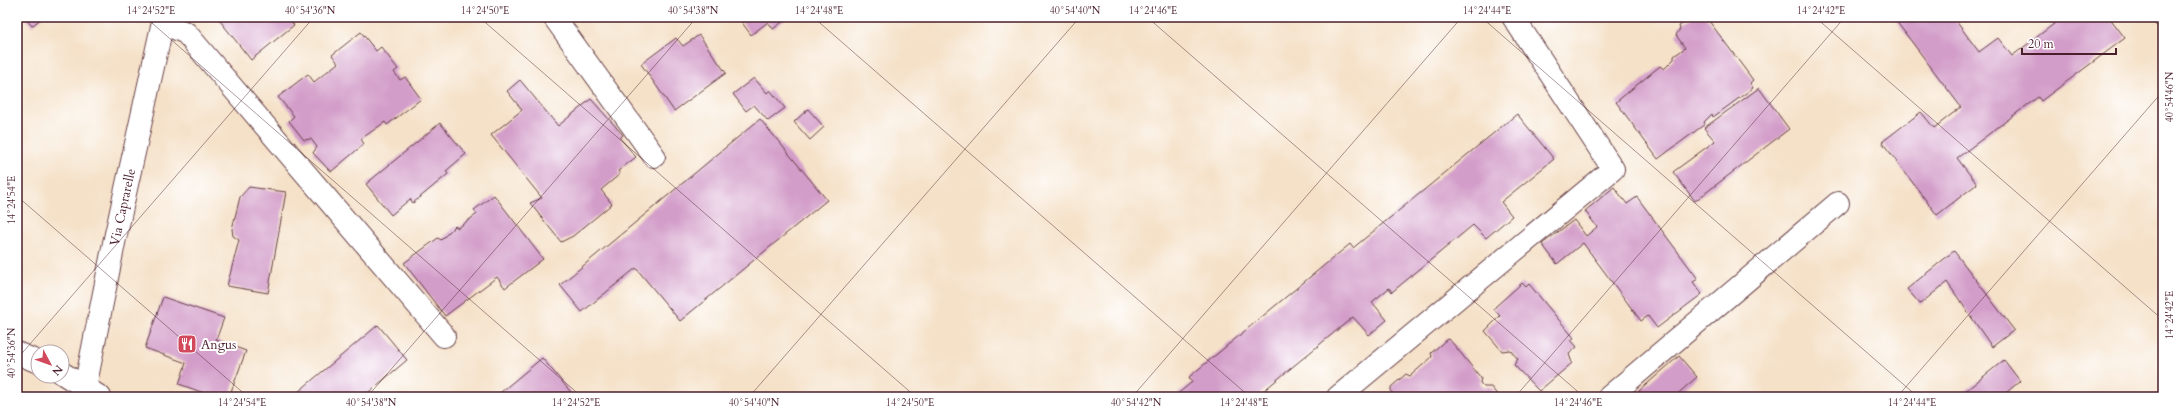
<svg xmlns="http://www.w3.org/2000/svg" width="2180" height="414" font-family="Cardo,serif">
  <style>
    .building { fill: #d39dc9 }
    .lines { fill: none; stroke-linecap: round; stroke-linejoin: round }
    .minor-casing { stroke: #643c43; stroke-width: 24 }
    .minor { stroke: #fff; stroke-width: 22 }
    .ticks { fill: none; stroke: #4a1f2b; stroke-width: 1; stroke-opacity: 0.45 }
    .labels { text-anchor: middle; stroke-width: 4; stroke-linejoin: round; paint-order: stroke }
    .street-label { font-size: 13px; fill: #4a1f2b; stroke: #fff }
    .poi-label { font-size: 13px; fill: #4a1f2b; stroke: #fff; text-anchor: start }
    .neatline { fill: none; stroke: #4a1f2b; stroke-width: 1.5 }
    .ticks-label { font-size: 10px; text-anchor: middle; fill: #4a1f2b }
  </style>
  <rect width="100%" height="100%" fill="#fff"/>
  <filter id="ink" filterUnits="userSpaceOnUse"><feTurbulence type="fractalNoise" baseFrequency=".025" numOctaves="2"/><feDisplacementMap in="SourceGraphic" scale="8" xChannelSelector="R" yChannelSelector="G"/><feConvolveMatrix kernelMatrix="1 2 1 2 8 2 1 2 1" color-interpolation-filters="sRGB"/></filter>
  <filter id="wash" filterUnits="userSpaceOnUse"><feTurbulence type="fractalNoise" baseFrequency=".012" numOctaves="4" result="noise"/><feDisplacementMap in="SourceGraphic" scale="16" xChannelSelector="R" yChannelSelector="G"/><feGaussianBlur stdDeviation="0.9" result="paint"/><feColorMatrix in="noise" values="0 0 0 0 0 0 0 0 0 0 0 0 0 0 0 0 0 1.4 0 .05"/><feComposite in="paint" operator="in"/></filter>
  <g filter="url(#wash)">
    <rect width="100%" height="100%" fill="#f5e1c8"/>
    <g id="blocks">
      <g class="building">
        <polygon points="24,17 43,17 32,26"/>
        <polygon points="217,17 287,17 294,25 251,60"/>
        <polygon points="738,17 789,17 773,29 768,22 751,35"/>
        <polygon points="1693,17 1706,17 1753,80 1750,83 1753,88 1713,117 1712,114 1704,122 1705,124 1658,159 1616,102 1660,66 1664,69 1674,59 1674,56 1685,48 1676,35 1680,29 1679,26"/>
        <polygon points="1893,17 1953,17 1979,52 1998,38 2012,56 2063,17 2109,17 2125,38 2041,101 2038,97 1957,158 1977,184 1937,215 1882,142 1921,112 1934,128 1961,107"/>
        <polygon points="361,32 376,51 381,47 398,69 394,72 400,80 405,77 421,99 387,125 385,122 361,139 364,144 332,171 329,170 313,153 317,147 311,139 304,140 289,121 294,116 278,97 308,74 314,82 338,63 332,55"/>
        <polygon points="699,35 726,73 674,111 641,64 676,38 683,46"/>
        <polygon points="754,78 767,93 770,90 785,108 768,121 754,105 746,111 733,94"/>
        <polygon points="520,80 558,126 591,99 623,135 620,138 636,157 618,171 620,174 601,190 612,204 573,236 561,242 530,203 542,198 491,135 522,110 507,91"/>
        <polygon points="1759,88 1789,129 1695,201 1673,172 1715,141 1704,128"/>
        <polygon points="808,109 824,127 810,140 794,122"/>
        <polygon points="1517,114 1554,159 1501,202 1512,216 1486,238 1473,225 1392,292 1389,288 1372,302 1387,320 1369,335 1353,317 1256,397 1174,397 1192,382 1189,377 1350,244 1353,248"/>
        <polygon points="760,119 827,200 680,321 636,268 582,312 560,285"/>
        <polygon points="440,123 466,154 446,171 448,174 413,203 410,199 391,215 366,184"/>
        <polygon points="249,187 286,192 268,293 227,286 239,240 233,236 232,229 240,197"/>
        <polygon points="1614,187 1627,204 1637,197 1698,279 1693,282 1702,294 1657,328 1648,316 1641,321 1583,243 1557,264 1542,244 1574,220 1586,236 1597,227 1585,211"/>
        <polygon points="494,195 543,259 505,288 497,277 445,316 404,263 438,238 441,240 455,226 458,228 477,214 474,210"/>
        <polygon points="1954,251 2014,330 1992,347 1947,282 1920,304 1907,289"/>
        <polygon points="1522,283 1526,287 1529,284 1574,338 1571,340 1577,347 1569,354 1572,363 1539,391 1514,365 1518,359 1510,350 1502,351 1485,331 1500,316 1494,309 1496,306"/>
        <polygon points="163,297 224,318 216,340 246,351 229,397 215,397 179,384 186,363 145,348"/>
        <polygon points="378,325 407,360 363,397 292,397"/>
        <polygon points="1447,339 1450,340 1481,378 1480,383 1484,387 1491,387 1499,397 1395,397 1391,392 1391,387 1406,374 1410,376 1432,357 1431,353"/>
        <polygon points="1679,356 1697,377 1674,397 1644,397 1639,391"/>
        <polygon points="542,358 575,397 495,397"/>
        <polygon points="2004,360 2020,381 2001,397 1958,397"/>
      </g>
    </g>
  </g>
  <g filter="url(#ink)">
    <use href="#blocks" fill-opacity="0" stroke="#643c43" stroke-width="1"/>
    <g class="lines">
      <defs>
        <g id="minor">
          <polyline points="554,17 654,156"/>
          <polyline points="163,23 186,33 444,336"/>
          <polyline points="17,353 38,362"/>
          <polyline points="62,373 100,397"/>
          <path id="s1" d="M80,397L85,388L114,243L164,17"/>
          <polyline points="1338,397 1613,169 1513,17"/>
          <polyline points="1609,397 1838,203"/>
        </g>
      </defs>
      <use href="#minor" class="minor-casing"/>
      <use href="#minor" class="minor"/>
    </g>
  </g>
  <path class="ticks" d="M145,17L582,397M479,17L916,397M813,17L1250,397M1147,17L1584,397M1481,17L1918,397M1815,17L2163,320M2149,17L2163,29M17,196L248,397M17,359L314,17M367,397L697,17M749,397L1080,17M1132,397L1462,17M1515,397L1845,17M1897,397L2163,91"/>
  <defs>
    <symbol id="restaurant-square" viewBox="-11 -11 22 22"><rect x="-9" y="-9" width="18" height="18" rx="4" fill="#d1495b" stroke="#fff"/><path d="M-5-6h1v4h1v-4h1v4h1v-4h1v5L-1.5 .5V6h-2V.5L-5-1ZM5-6V6H3V1.5H1.5Q1.5-4 5-6Z" fill="#fff"/></symbol>
  </defs>
  <g fill-rule="evenodd">
    <use href="#restaurant-square" x="176" y="333" width="22" height="22"/>
  </g>
  <g class="labels">
    <g class="street-label">
      <text dy="5" stroke="none"><textPath href="#s1" startOffset="195">Via Caprarelle</textPath></text>
    </g>
    <g class="poi-label">
      <text x="201" y="349">Angus</text>
    </g>
  </g>
  <rect width="2180" height="414" fill="none" stroke="#fff" stroke-width="44"/>
  <g transform="translate(50 364) rotate(131)"><circle r="19" fill="#ffffff" stroke="#b7a5aa"/>
  <path d="M0-3L7 15L0 10L-7 15Z" fill="#d1495b"/>
  <text y="-6" font-size="11" font-weight="bold" text-anchor="middle" fill="#4a1f2b">N</text>
  </g>
  <path d="M2022 48v6h94v-6" fill="none" stroke="#4a1f2b" stroke-width="2"/>
  <text x="2028" y="48" font-size="12" fill="#4a1f2b" stroke="#ffffff" stroke-width="3" paint-order="stroke">20 m</text>
  <rect x="22" y="22" width="2136" height="370" class="neatline"/>
  <g class="ticks-label">
    <text x="151" y="14">14°24'52"E</text>
    <text x="310" y="14">40°54'36"N</text>
    <text x="485" y="14">14°24'50"E</text>
    <text x="693" y="14">40°54'38"N</text>
    <text x="819" y="14">14°24'48"E</text>
    <text x="1075" y="14">40°54'40"N</text>
    <text x="1153" y="14">14°24'46"E</text>
    <text x="1487" y="14">14°24'44"E</text>
    <text x="1821" y="14">14°24'42"E</text>
    <text transform="translate(2169 97) rotate(-90)" y="4">40°54'46"N</text>
    <text transform="translate(11 200) rotate(-90)" y="4">14°24'54"E</text>
    <text transform="translate(2169 315) rotate(-90)" y="4">14°24'42"E</text>
    <text transform="translate(11 353) rotate(-90)" y="4">40°54'36"N</text>
    <text x="242" y="406">14°24'54"E</text>
    <text x="371" y="406">40°54'38"N</text>
    <text x="576" y="406">14°24'52"E</text>
    <text x="754" y="406">40°54'40"N</text>
    <text x="910" y="406">14°24'50"E</text>
    <text x="1136" y="406">40°54'42"N</text>
    <text x="1244" y="406">14°24'48"E</text>
    <text x="1578" y="406">14°24'46"E</text>
    <text x="1912" y="406">14°24'44"E</text>
  </g>
</svg>
